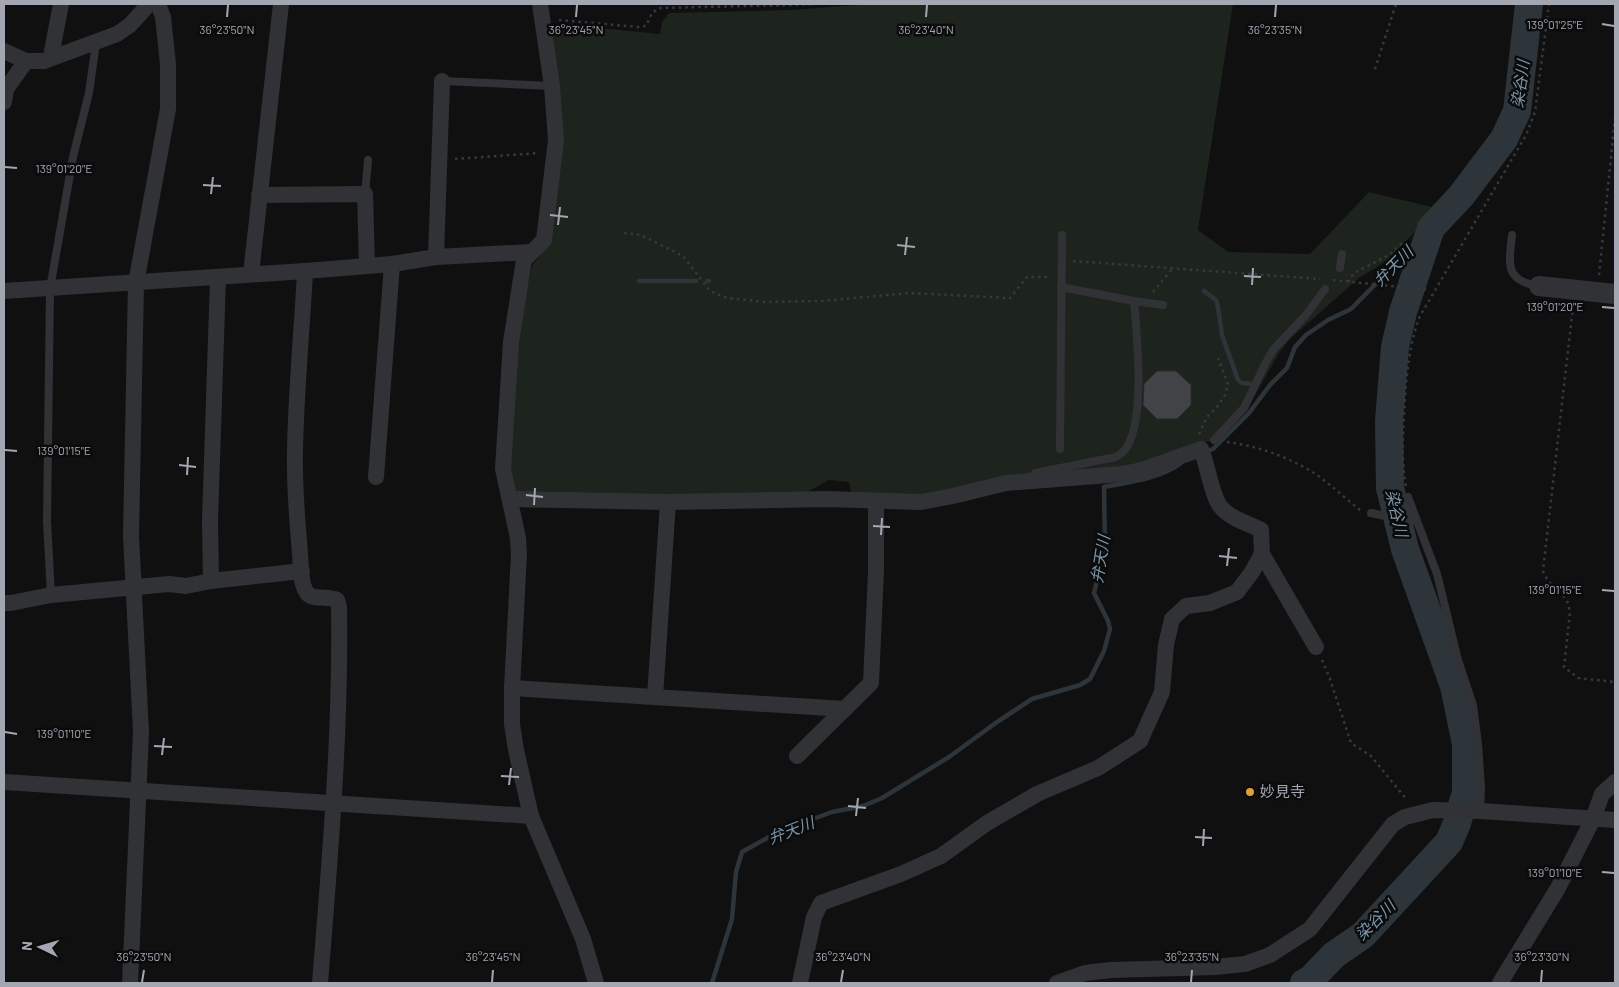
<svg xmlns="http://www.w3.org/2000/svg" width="1619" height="987" font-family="Barlow,'Noto Sans JP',sans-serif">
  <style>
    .green { fill: #1d231d }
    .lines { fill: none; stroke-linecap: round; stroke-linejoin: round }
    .stream { stroke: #2d353a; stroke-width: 4.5 }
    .river { stroke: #2d353a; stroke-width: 28 }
    .building { fill: #414347; stroke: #2a2a2d }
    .path { stroke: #37393c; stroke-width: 2.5; stroke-dasharray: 2.5 4; stroke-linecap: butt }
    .service { stroke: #313236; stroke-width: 8 }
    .minor { stroke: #313236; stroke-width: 16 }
    .tertiary { stroke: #313236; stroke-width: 20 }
    .ticks { fill: none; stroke: #a2a7b1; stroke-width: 2 }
    .poi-dot { fill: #e09f38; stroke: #0b0b0c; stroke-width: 2 }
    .labels { text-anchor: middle; stroke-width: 5; stroke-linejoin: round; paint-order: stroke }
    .poi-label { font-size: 15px; fill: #a2a7b1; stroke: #0b0b0c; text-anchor: start }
    .water-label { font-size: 16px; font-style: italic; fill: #7b96a9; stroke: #0b0b0c }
    .ticks-label { font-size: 12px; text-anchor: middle; fill: #a2a7b1; stroke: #0b0b0c; stroke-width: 5; stroke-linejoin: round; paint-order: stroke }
  </style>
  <rect width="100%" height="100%" fill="#101011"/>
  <polygon class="green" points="871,4 1233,4 1198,230 1228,252 1310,254 1369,192 1436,208 1391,258 1359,278 1290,339 1279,353 1246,411 1220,437 1141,466 954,493 852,497 849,482 829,480 805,493 666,499 516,492 507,469 518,330 532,266 542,253 550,233 563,138 552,28 558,24 660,34 662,22 669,13 791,10"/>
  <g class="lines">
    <g class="stream">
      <polyline points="639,281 696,281"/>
      <polyline points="707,281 709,281"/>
      <polyline points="1204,291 1216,300 1218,307 1222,335 1238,380 1242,383 1253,384"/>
      <polyline points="1205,452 1213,449 1249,413 1270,385 1287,368 1295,347 1306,335 1328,320 1351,309 1431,228"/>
      <path d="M712,983L732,919L736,872L742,852L778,832L832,812L863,806L882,798L949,757L997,722L1032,699L1080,685L1090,679L1104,651L1110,629L1108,621L1094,593L1105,549L1104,487C1130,482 1158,479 1180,464"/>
    </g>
    <polyline class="river" points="1304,983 1311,979 1334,955 1363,935 1449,842 1457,823 1466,792 1466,744 1454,686 1405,549 1390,488 1389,421 1395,347 1403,312 1431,228 1461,196 1504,139 1517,111 1529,4"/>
  </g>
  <polygon class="building" points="1157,371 1176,371 1191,385 1191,405 1177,419 1157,419 1143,405 1144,384"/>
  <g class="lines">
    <g class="path">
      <polyline points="789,5 817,4"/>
      <polyline points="559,20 638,27 646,26 652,13 659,8 789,5 789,4"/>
      <polyline points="1375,69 1396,4"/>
      <polyline points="455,159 539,153"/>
      <polyline points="624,233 641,235 683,256 710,291 727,298 766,302 822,301 909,293 1010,298 1027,277 1050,277"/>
      <polyline points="1073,261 1320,279"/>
      <polyline points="1599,275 1615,118"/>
      <polyline points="1333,280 1430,290"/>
      <polyline points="1348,282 1354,273 1389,255 1402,243"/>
      <polyline points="1153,292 1173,268"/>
      <polyline points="1573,306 1543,571 1548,581 1567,600 1570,612 1564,667 1578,678 1615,682"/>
      <polyline points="1199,434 1207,417 1217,407 1225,395 1228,384 1218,358"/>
      <path d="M1227,442C1258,446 1288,457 1314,473C1330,484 1345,498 1360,510"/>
      <path d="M1406,486C1401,459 1403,440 1404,414C1406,380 1408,348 1420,316L1526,135L1535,112L1549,4"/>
      <polyline points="1322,660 1330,679 1351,743 1371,756 1407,800"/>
    </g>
    <g class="service">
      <polyline points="442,81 552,86"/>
      <polyline points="365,194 368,160"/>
      <path d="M1512,235C1509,264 1504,281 1539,286"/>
      <polyline points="1340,268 1342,254"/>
      <polyline points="1061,287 1134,301 1163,305"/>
      <polyline points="1214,440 1244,408 1265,364 1273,350 1306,315 1325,289"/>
      <polyline points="1060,449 1062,235"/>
      <path d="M1033,476L1035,473L1116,457C1119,455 1123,452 1125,450C1146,422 1137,336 1134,301"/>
      <polyline points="1408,497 1437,574 1458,660 1473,705 1478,744 1481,788 1480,811"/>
      <polyline points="1371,513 1409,521 1416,521"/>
      <polyline points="51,595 47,521 50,289 73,157 89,93 96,43"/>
    </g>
    <g class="minor">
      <polyline points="540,4 552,86 556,140 544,240 524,260 511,342 503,469 518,538 519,554 512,688 512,724 516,750 531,816 583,939 596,983"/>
      <polyline points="4,51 26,61 44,61 117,34 130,25 149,4"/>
      <polyline points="54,57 52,51 61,4"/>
      <polyline points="4,102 6,89 26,61"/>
      <polyline points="259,195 365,194 367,265"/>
      <polyline points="436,257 442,81"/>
      <path d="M305,271C302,331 296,391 295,450C294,485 297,519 300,553C301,565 300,586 308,594C314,600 329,596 337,600L339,607C341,732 330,858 320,983"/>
      <polyline points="251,274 281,4"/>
      <polyline points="4,291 305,271 392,264 436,257 531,252"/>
      <polyline points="376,477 392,264"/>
      <path d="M510,499L668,502L827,499L921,502L953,496L1006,483L1122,474L1142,470L1201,449C1207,463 1212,496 1220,506C1229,518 1247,523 1261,530L1262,554L1316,647"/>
      <polyline points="211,581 210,521 218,278"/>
      <polyline points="4,603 11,603 51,595 169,584 186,586 211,581 302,571"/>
      <polyline points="512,688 845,709"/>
      <polyline points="655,697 668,502"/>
      <polyline points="797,756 871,683 876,571 876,501"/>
      <polyline points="4,782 531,816"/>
      <polyline points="130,983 141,732 131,536 136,283 168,109 168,64 163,17 158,4"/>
      <polyline points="800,983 814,917 821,903 901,874 941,856 987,823 1037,794 1098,768 1140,741 1162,692 1166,645 1172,619 1186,606 1210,603 1237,592 1252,572 1262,554"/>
      <polyline points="1057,983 1085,973 1111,970 1215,967 1245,964 1270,955 1310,929 1393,824 1405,817 1433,810 1480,811 1615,820"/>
      <polyline points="1500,983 1558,888 1593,819 1602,794 1615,782"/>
    </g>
    <polyline class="tertiary" points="1539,286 1615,294"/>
  </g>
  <path class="ticks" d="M227,17L228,5M576,17L577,5M926,17L927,5M1275,17L1276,5M1602,24L1614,26M5,167L17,168M203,185L221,186M211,194L213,177M550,215L568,217M558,225L560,207M897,245L915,247M905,255L907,237M1244,276L1261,277M1252,285L1253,268M1602,307L1614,308M5,450L17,451M179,465L196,467M187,475L188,457M526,495L543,497M534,505L535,488M873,526L890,527M881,535L882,518M1219,556L1237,558M1227,566L1229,548M1602,590L1614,591M5,732L17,734M154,746L172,747M162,755L164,738M501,776L519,777M509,785L511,768M848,806L866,808M856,816L858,798M1195,837L1212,838M1203,846L1204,829M1602,872L1614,873M142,982L144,970M492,982L493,970M841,982L843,970M1191,982L1192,970M1541,982L1542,970"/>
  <circle class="poi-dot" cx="1250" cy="792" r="5"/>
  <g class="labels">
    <g class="poi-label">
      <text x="1260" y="797">妙見寺</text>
    </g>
    <g class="water-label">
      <text transform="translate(1520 84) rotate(-82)" y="6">染谷川</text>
      <text transform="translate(1393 266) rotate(-45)" y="6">弁天川</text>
      <text transform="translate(1397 513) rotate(77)" y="6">染谷川</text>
      <text transform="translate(1100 559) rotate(-81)" y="6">弁天川</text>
      <text transform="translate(791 830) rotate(-21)" y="6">弁天川</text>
      <text transform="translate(1375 920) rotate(-45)" y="6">染谷川</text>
    </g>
  </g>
  <g class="ticks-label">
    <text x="1555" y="29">139°01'25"E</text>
    <text x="227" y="34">36°23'50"N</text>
    <text x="576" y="34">36°23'45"N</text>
    <text x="926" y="34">36°23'40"N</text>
    <text x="1275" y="34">36°23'35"N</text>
    <text x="64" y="173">139°01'20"E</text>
    <text x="1555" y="311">139°01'20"E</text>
    <text x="64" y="455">139°01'15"E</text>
    <text x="1555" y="594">139°01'15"E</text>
    <text x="64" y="738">139°01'10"E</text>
    <text x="1555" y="877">139°01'10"E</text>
    <text x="144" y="961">36°23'50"N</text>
    <text x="493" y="961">36°23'45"N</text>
    <text x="843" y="961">36°23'40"N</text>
    <text x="1192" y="961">36°23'35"N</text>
    <text x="1542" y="961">36°23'30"N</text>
  </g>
  <rect width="1619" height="987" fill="none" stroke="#a2a7b1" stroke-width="10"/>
  <g transform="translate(40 947) rotate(275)" stroke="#0b0b0c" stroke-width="4" paint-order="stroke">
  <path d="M0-4L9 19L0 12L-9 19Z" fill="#a2a7b1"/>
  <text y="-8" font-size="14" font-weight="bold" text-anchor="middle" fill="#a2a7b1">N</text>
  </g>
</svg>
